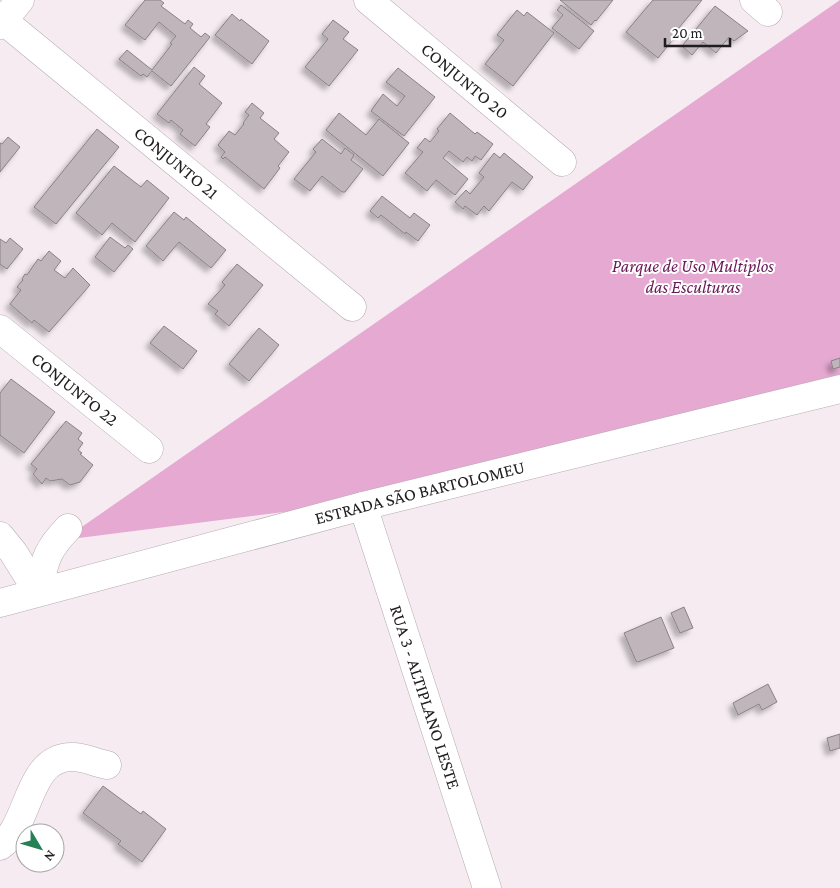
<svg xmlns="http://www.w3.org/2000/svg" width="840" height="888" font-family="'Crimson Pro',serif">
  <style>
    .green { fill: #e6a9d2 }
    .building { fill: #bfb5bb; stroke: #8a8187; filter: url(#shadow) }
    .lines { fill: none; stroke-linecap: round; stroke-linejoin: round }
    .minor-casing { stroke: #b5abb2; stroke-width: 29 }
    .minor { stroke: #fff; stroke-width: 28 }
    .labels { text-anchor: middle; stroke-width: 4; stroke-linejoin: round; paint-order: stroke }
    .street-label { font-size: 18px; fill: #201d1f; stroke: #fff }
    .park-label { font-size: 18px; font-style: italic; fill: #6a1857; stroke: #fff }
  </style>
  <defs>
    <filter id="shadow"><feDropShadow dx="-4.5" dy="4.5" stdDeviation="2.5" flood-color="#0004"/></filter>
  </defs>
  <rect width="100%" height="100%" fill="#f5ebf1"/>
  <polygon class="green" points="840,0 840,390 363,502 63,540"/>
  <g class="building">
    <polygon points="145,0 160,0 164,3 161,6 185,24 188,20 193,24 190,28 201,37 205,33 210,37 171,86 152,71 147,77 143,74 141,76 119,59 127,50 152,70 172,44 170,43 176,36 159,22 145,40 125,25"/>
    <polygon points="560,0 613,0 596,21 595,20 591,25"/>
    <polygon points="653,0 702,0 678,29 680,31 658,58 626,32"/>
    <polygon points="561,5 594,31 579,49 552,28 563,15 557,10"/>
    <polygon points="715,6 748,31 734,41 729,37 716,53 703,42 692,55 682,46"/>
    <polygon points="517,10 524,16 527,12 554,33 513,86 485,64 504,40 497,35"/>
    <polygon points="232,14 240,21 241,19 269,41 252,64 215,35"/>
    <polygon points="333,20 349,32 343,39 358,50 329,86 305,67 328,39 322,34"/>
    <polygon points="194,67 205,76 199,84 222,103 206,124 210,127 195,146 180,134 183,130 171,120 169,123 157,114"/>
    <polygon points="398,68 435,97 404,136 371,111 383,94 397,106 405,96 386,82"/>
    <polygon points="252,103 264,113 260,118 279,133 274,139 289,152 278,166 280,168 264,189 225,157 223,159 221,157 225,152 218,145 229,131 235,135 244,124 243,123 249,115 245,112"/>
    <polygon points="339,113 366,135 379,119 409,143 383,176 326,130"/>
    <polygon points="450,113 475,134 477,132 493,144 481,160 475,156 472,161 467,157 463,162 449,151 443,158 468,179 455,195 436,180 427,191 405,173 423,152 417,148 425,138 430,142 439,131 437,129"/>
    <polygon points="97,129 119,147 56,224 34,207"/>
    <polygon points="8,137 20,147 0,172 0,143 2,144"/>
    <polygon points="322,139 341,154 345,148 354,155 351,160 363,169 345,192 342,192 322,176 310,191 294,179 316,152 313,149"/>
    <polygon points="494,153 500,158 504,153 533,177 523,190 512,182 489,211 484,206 477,215 465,206 463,209 455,202 466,190 470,194 484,177 479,173"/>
    <polygon points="114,166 141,187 147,180 169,198 135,242 112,223 102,235 76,213"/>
    <polygon points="382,196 410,218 414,213 430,225 418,241 406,232 405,234 381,215 378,218 370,211"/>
    <polygon points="174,212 184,220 186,217 226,250 211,268 179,242 163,261 146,246"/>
    <polygon points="110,237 125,248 128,245 133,249 114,272 95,257"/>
    <polygon points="10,238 23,249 7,269 0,264 0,239 6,243"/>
    <polygon points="49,251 61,261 54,270 65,278 73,268 90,285 49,332 34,320 32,323 10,304 21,290 17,287 23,280 22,279 25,274 27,275 38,259 41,261"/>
    <polygon points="237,264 263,285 229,326 215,314 218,311 208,304 225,285 222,282"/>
    <polygon points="164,326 197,351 183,369 150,343"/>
    <polygon points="259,328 279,345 249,381 229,364"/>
    <polygon points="840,358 840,367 833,369 831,361"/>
    <polygon points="11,379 55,412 24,453 0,435 0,393"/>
    <polygon points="66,421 82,433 78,439 83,443 78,450 82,453 80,454 93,465 80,482 70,485 62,479 50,481 46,478 42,484 33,474 37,469 31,464"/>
    <polygon points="684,607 693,628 680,633 671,613"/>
    <polygon points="661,617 674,648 638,662 636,661 624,633"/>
    <polygon points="768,684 777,702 762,710 759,704 738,715 733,703"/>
    <polygon points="840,734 840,748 830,751 827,738"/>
    <polygon points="103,786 141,814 143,811 166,829 142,862 118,844 121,841 83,813"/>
  </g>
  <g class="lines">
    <defs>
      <g id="minor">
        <path id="s1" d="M368,0L562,162"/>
        <polyline points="754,0 768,12"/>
        <path id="s2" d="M0,18L352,307"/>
        <polyline points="0,25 20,0"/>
        <path id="s3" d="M0,329L149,449"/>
        <path id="s4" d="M363,506L487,888"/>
        <polyline points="0,536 13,552 38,592"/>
        <path d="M38,592C45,561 45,552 68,528"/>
        <path id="s5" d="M0,603L363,506L840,389"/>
        <path d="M0,846C31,825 26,756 73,757C84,757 96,763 107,765"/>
      </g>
    </defs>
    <use href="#minor" class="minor-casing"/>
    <use href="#minor" class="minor"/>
  </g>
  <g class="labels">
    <g class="street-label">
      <text dy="6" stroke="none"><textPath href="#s1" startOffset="126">CONJUNTO 20</textPath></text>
      <text dy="6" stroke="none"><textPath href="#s2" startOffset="228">CONJUNTO 21</textPath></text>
      <text dy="6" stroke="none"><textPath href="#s3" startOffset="96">CONJUNTO 22</textPath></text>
      <text dy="6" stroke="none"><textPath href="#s5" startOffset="434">ESTRADA SÃO BARTOLOMEU</textPath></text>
      <text dy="6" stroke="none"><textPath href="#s4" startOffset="201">RUA 3 - ALTIPLANO LESTE</textPath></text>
    </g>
    <g class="park-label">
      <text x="693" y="272">Parque de Uso Multiplos<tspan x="693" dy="21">das Esculturas</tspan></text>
    </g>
  </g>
  <g transform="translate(40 848) rotate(128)"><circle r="24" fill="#ffffff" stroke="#a6a5a5"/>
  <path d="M0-4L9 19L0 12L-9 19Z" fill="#268056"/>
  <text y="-8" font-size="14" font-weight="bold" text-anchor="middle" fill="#201d1f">N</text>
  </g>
  <path d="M665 38v8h65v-8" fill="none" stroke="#201d1f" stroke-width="2.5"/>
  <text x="672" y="38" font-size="15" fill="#201d1f" stroke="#ffffff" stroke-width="4" paint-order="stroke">20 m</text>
</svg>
